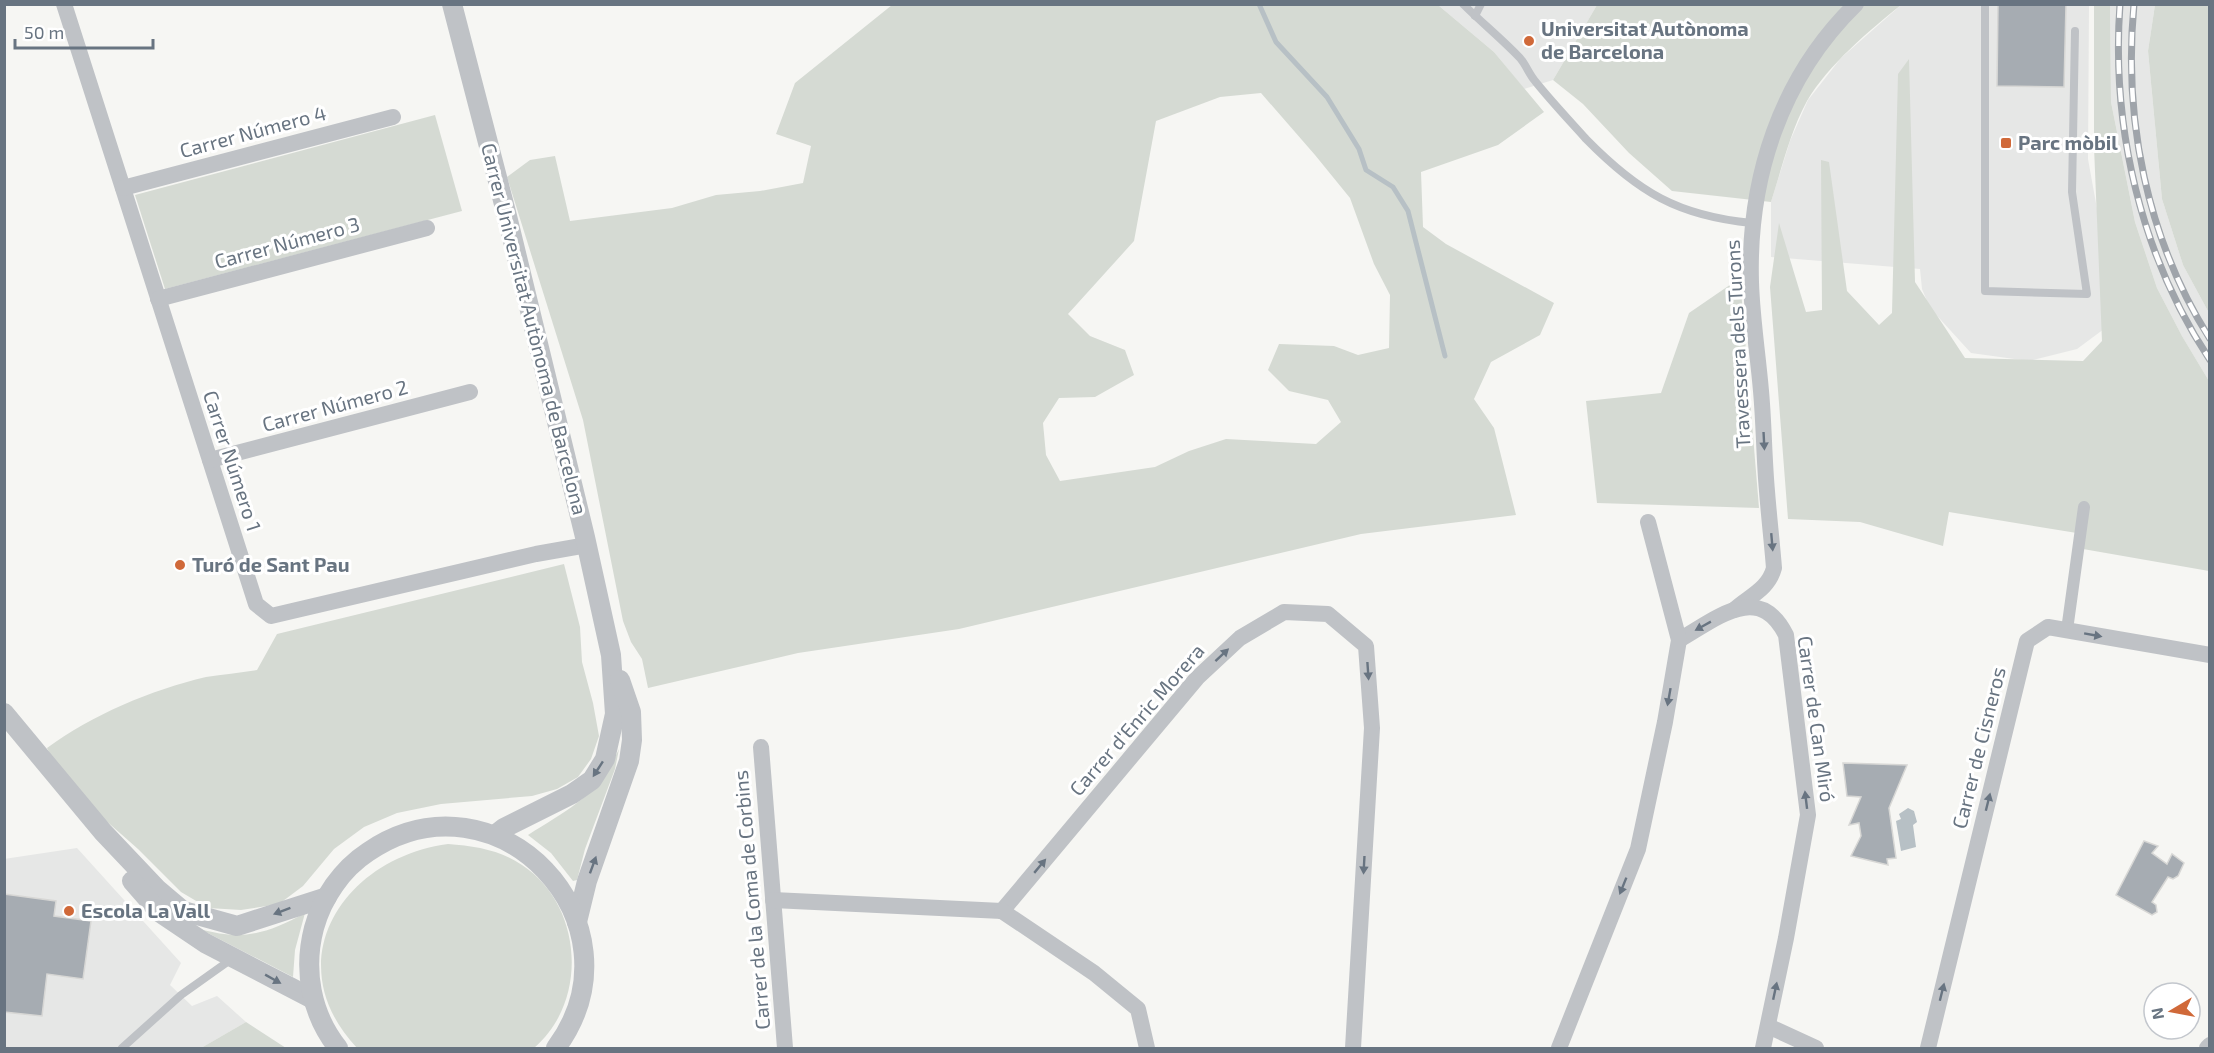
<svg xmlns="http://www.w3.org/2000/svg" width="2214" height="1053" font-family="'Exo 2',sans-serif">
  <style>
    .built { fill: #e6e7e6 }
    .green { fill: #d5dad3; fill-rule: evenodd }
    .water { fill: #b7c0c5 }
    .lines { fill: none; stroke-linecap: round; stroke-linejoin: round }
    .stream { stroke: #b7c0c5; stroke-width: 5 }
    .building { fill: #a6acb2; stroke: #d7d7d5; stroke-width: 1.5 }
    .service { stroke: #bfc2c6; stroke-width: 8 }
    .pedestrian { stroke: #bfc2c6; stroke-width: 12 }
    .minor { stroke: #bfc2c6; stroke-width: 16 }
    .tertiary { stroke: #bfc2c6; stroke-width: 20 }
    .rail-casing { stroke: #9fa4aa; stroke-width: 7 }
    .rail { stroke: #fff; stroke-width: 4.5; stroke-dasharray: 14; stroke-linecap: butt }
    .oneway { fill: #687481 }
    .poi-dot { fill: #d06939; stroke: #fff; stroke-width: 2 }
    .labels { text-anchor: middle; stroke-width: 6; stroke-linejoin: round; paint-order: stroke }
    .poi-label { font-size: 20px; font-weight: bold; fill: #687481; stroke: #fff; text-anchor: start }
    .street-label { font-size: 20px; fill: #687481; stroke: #fff }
  </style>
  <rect width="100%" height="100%" fill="#f6f6f3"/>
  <g class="built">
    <polygon points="1438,5 1597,5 1553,80 1524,89 1494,52"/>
    <polygon points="1901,5 2089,5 2088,159 2110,281 2104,329 2077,349 2029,361 1971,353 1930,308 1922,289 1920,269 1771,257 1771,202 1790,141 1808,100 1841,58"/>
    <polygon points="2110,5 2155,5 2148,51 2162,199 2183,265 2209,313 2209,381 2182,336 2157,288 2135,222 2111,102"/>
    <polygon points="77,848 181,963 170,985 192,1006 217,996 246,1022 201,1048 5,1048 4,859"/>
  </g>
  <g class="green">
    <path d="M892,5H1438L1494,52L1544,112L1498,145L1421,172L1423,227L1446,244L1554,303L1540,335L1491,362L1474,399L1494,428L1516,515L1361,534L959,629L798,653L648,688L642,659L631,642L623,621L583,420L507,177L530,160L555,156L570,221L672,208L716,195L760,191L803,183L811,146L776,134L795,83ZM1261,93L1315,155L1350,198L1374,264L1390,295L1389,348L1358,355L1334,346L1279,344L1268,370L1289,391L1328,400L1341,422L1316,444L1226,439L1189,451L1155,467L1060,481L1046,455L1043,423L1059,398L1095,397L1134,375L1125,350L1090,336L1068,314L1134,241L1156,121L1220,97Z"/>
    <path d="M1597,5H1901C1870,30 1828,65 1807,101C1790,132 1782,168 1771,202L1672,191L1629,153L1583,104L1553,80Z"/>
    <polygon points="2094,5 2110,5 2111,102 2135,222 2157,288 2182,336 2209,381 2209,571 2083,549 2083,534 1949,512 1943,546 1860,522 1788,519 1770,287 1779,223 1806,312 1822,310 1821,160 1829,162 1847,291 1879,325 1892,313 1898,74 1909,59 1915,282 1965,358 2083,361 2102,341 2094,147"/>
    <polygon points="2155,5 2209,5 2209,313 2183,265 2162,199 2148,51"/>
    <polygon points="435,115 462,211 165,289 135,195"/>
    <polygon points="1740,278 1759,508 1597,503 1586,401 1661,393 1689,313"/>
    <path d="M564,564L580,627L582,662L593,703L599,736L591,759L578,777L557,789L532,796L441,804L397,813L364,827L334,849L303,886L279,904L241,910L208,908L181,892L138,849L104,819L56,766L47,748C92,715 151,690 206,677C223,674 240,673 257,670L277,634Z"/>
    <path d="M619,749L615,769L585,849L577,880L573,881L551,853L528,835C570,808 597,797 619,749Z"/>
    <path d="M448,844C475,846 500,850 522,865C583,905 589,1001 534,1048H357C276,962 343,858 448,844Z"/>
    <path d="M305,913L295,950L293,977L200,929C242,941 267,934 305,913Z"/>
    <polygon points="246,1022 286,1048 201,1048"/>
  </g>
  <polygon class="water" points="1908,808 1914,811 1917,822 1913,825 1916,847 1901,851 1896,821 1901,819 1899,814"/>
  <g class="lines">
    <polyline class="stream" points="1259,4 1276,42 1327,97 1359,149 1366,170 1393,187 1408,211 1445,356"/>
  </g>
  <g class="building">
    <polygon points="1998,4 2066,4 2064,87 1997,86"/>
    <polygon points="1843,763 1907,765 1889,808 1896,858 1887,859 1888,865 1851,856 1861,836 1859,823 1849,825 1861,797 1847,796"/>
    <polygon points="2144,841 2158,846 2152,853 2167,864 2172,854 2184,863 2178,876 2173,879 2168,877 2152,902 2156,905 2157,912 2152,915 2116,895"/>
    <polygon points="4,894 56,901 54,916 91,921 83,979 47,974 42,1016 4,1012"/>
  </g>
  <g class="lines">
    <g class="service">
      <path d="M1463,4C1482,23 1502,39 1520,58C1526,65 1529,74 1535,81C1551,101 1569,120 1586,139C1638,192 1678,216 1752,223"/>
      <polyline points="1985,4 1985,291 2087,294 2072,192 2075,31"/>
      <polyline points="1475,16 1481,4"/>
      <polyline points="122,1048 181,995 233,958"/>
    </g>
    <polyline class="pedestrian" points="2067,630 2084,507"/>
    <g class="minor">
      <polyline points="64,4 256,604 271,616 536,554 587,545"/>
      <polyline points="123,188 393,117"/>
      <polyline points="158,299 427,228"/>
      <polyline points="210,460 470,392"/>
      <path d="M1734,610C1749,596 1768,590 1774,568C1772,543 1769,517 1767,491C1764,458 1764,424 1761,391C1758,355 1752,318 1751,282C1748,179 1780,78 1856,4"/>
      <path d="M1679,640C1716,619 1759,581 1786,635L1808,815L1786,938L1763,1048"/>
      <polyline points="761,747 785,1048"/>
      <polyline points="773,900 1002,911"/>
      <polyline points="1002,911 1197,678 1240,638 1284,612 1328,614 1366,646 1372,728 1353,1048"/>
      <polyline points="1002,911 1094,973 1138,1009 1147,1048"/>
      <polyline points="1768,1026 1816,1048"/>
      <polyline points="1559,1048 1638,849 1665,722 1679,640 1648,522"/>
      <polyline points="1928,1048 2027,641 2048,627 2210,655"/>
      <polyline points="2207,1048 2210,1045"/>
    </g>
    <g class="tertiary">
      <polyline points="452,4 506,212 585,537 611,655 615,714 605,759 592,780 572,794 504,828 495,835"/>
      <polyline points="4,713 103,832 157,889 183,911 237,926 327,897"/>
      <polyline points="132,881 159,912 205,943 313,999"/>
      <polyline points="577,922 587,881 629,761 632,740 631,712 620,680"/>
      <path d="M338,1048C311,1014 303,970 314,928C322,898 342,869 368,852C497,764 648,923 556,1048"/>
    </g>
    <defs>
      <g id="rail">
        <path d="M2120,4C2111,128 2141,256 2210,360"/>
        <path d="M2134,4C2123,120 2147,239 2210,339"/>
      </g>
    </defs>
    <use href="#rail" class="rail-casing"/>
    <use href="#rail" class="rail"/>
  </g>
  <defs><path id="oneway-solid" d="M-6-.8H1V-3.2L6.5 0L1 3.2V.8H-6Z" transform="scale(1.5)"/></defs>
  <g class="oneway">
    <use href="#oneway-solid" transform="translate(1764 441) rotate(87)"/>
    <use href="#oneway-solid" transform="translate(1772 542) rotate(85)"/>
    <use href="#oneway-solid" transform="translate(1703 626) rotate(151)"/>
    <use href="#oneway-solid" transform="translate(2093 635) rotate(10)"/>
    <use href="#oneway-solid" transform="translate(1222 655) rotate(-43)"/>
    <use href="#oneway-solid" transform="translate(1368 671) rotate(86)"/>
    <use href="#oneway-solid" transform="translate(1669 697) rotate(100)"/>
    <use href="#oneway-solid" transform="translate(598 769) rotate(123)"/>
    <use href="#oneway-solid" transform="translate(1806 800) rotate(-97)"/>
    <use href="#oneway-solid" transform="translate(1988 802) rotate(-76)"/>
    <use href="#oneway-solid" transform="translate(593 865) rotate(-70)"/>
    <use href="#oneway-solid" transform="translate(1364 865) rotate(93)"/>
    <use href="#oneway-solid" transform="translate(1040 866) rotate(-50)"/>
    <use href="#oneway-solid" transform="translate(1623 886) rotate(112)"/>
    <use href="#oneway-solid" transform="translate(282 911) rotate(159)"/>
    <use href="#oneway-solid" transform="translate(273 979) rotate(29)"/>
    <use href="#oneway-solid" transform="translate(1775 991) rotate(-78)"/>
    <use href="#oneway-solid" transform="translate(1942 992) rotate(-76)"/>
  </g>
  <g class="poi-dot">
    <circle cx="1529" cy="41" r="6"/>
    <rect x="2000" y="137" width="12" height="12" rx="3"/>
    <circle cx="180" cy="565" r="6"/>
    <circle cx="69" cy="911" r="6"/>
  </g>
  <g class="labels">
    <g class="poi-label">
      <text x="1541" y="36">Universitat Autònoma<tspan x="1541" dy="23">de Barcelona</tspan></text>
      <text x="2018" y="150">Parc mòbil</text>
      <text x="192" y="572">Turó de Sant Pau</text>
      <text x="81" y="918">Escola La Vall</text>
    </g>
    <g class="street-label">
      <text transform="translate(253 132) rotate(-15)" y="7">Carrer Número 4</text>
      <text transform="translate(287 243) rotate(-15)" y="7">Carrer Número 3</text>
      <text transform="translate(534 329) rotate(76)" y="7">Carrer Universitat Autònoma de Barcelona</text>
      <text transform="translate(1738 344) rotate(-93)" y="7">Travessera dels Turons</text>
      <text transform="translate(335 406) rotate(-15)" y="7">Carrer Número 2</text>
      <text transform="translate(232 461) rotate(72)" y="7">Carrer Número 1</text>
      <text transform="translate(1816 719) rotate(82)" y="7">Carrer de Can Miró</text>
      <text transform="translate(1137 720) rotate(-49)" y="7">Carrer d'Enric Morera</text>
      <text transform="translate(1979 748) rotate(-76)" y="7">Carrer de Cisneros</text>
      <text transform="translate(752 900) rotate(-95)" y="7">Carrer de la Coma de Corbins</text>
    </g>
  </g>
  <rect width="2214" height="1053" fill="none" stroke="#687481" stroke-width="12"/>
  <g transform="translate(2172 1011) rotate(260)"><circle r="28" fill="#ffffff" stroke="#c3c7cd" stroke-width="1.5"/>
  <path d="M0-4.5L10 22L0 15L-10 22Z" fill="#d06939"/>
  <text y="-9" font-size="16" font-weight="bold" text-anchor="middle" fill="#687481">N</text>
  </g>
  <path d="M15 39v9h138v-9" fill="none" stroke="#687481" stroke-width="3"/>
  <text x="24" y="39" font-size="18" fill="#687481" stroke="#ffffff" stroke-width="4.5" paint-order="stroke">50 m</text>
</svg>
